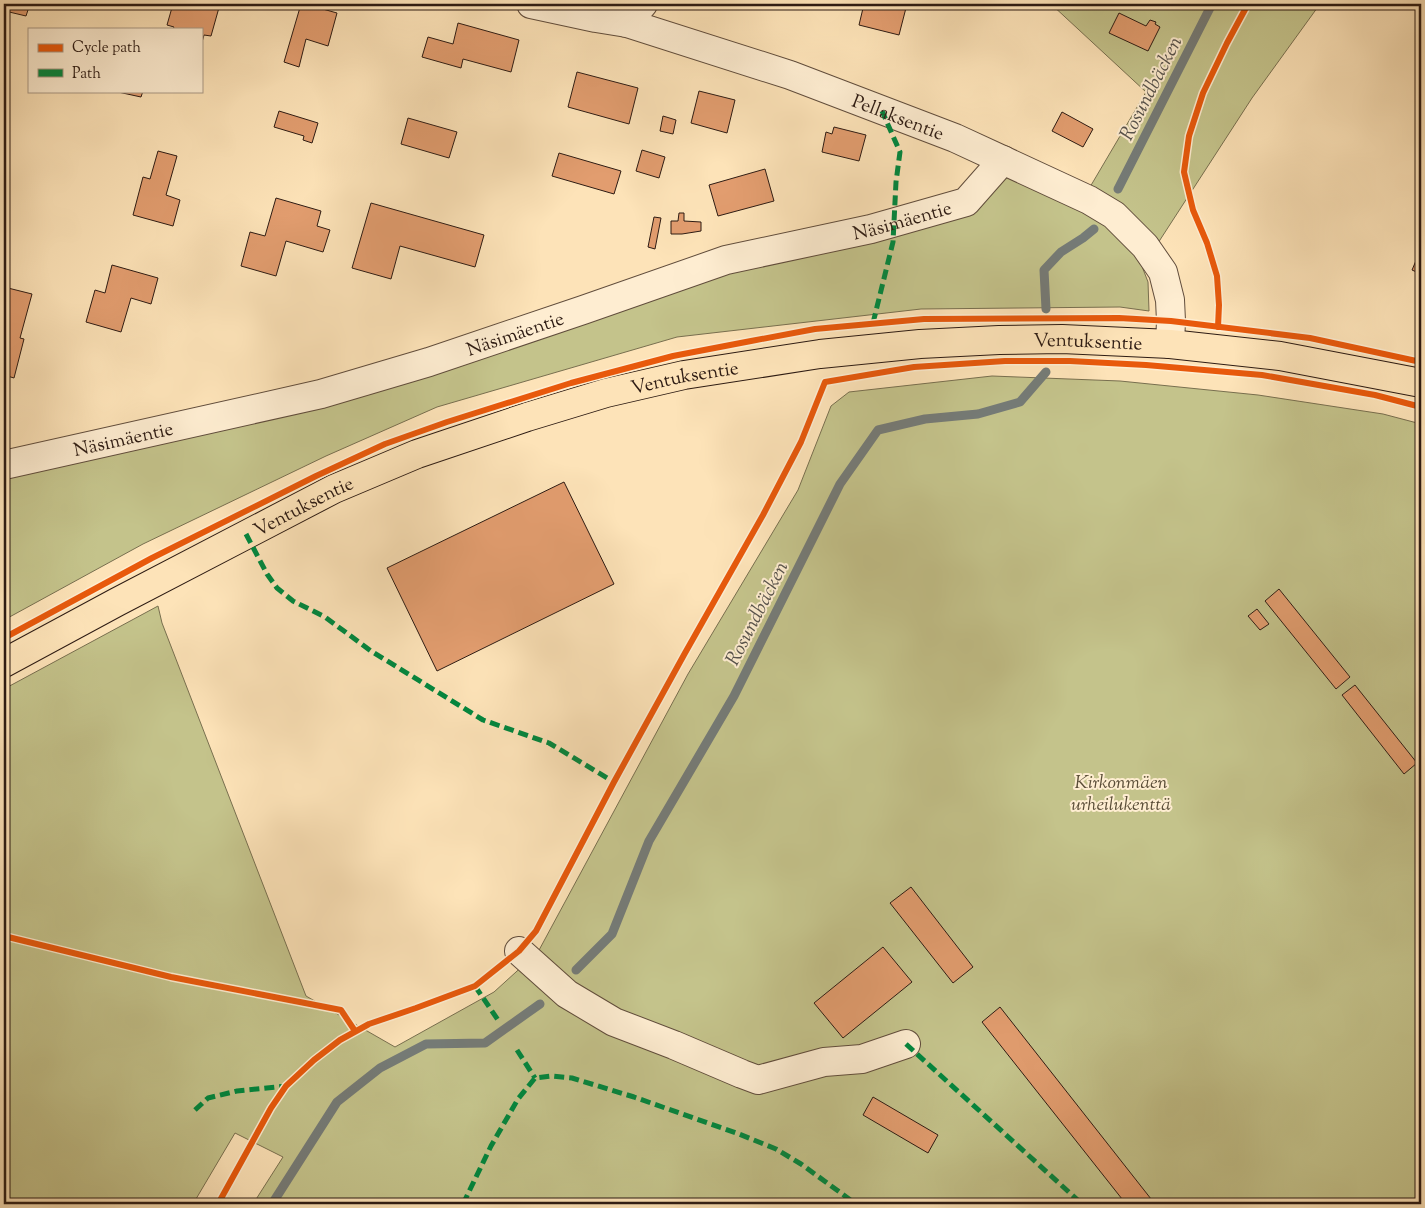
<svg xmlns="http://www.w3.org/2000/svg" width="1425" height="1208" font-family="'Sorts Mill Goudy',serif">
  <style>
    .green { fill: #c4c38b; stroke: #786f4f }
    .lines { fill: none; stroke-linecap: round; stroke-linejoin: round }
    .stream { stroke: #757b77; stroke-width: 9 }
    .building { fill: #e29d6f; stroke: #2d1b13 }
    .minor-casing { stroke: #614d3c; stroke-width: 30 }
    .major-casing { stroke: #2d1b13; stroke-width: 30 }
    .minor { stroke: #feedd1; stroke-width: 28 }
    .major { stroke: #fde3b8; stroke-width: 28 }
    .quiet { stroke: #00873e; stroke-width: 5; stroke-dasharray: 10 5; stroke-linecap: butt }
    .cycleway-casing { stroke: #feedd1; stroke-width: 9 }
    .cycleway { stroke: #e8590c; stroke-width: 6 }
    .labels { text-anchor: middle; stroke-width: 4; stroke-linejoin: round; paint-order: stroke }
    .street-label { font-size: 19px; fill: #2d1b13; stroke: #feedd1 }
    .park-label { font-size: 19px; font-style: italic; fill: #5a4d37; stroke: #feedd1 }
    .water-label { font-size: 20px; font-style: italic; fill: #57534d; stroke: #feedd1 }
  </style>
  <rect width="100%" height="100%" fill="#fde3b8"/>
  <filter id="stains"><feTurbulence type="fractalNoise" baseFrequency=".004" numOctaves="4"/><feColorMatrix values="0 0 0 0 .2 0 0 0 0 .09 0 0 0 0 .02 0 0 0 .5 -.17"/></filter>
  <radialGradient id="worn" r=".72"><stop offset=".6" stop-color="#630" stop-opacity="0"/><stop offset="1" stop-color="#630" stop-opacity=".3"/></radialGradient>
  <g class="green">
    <polygon points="1051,4 1320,4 1252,98 1158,243 1090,187 1146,92"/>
    <polygon points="1007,172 1112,225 1138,256 1148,282 1149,311 1120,307 921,309 677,337 437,407 326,456 143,544 4,620 4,478 323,405 730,271 869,241"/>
    <polygon points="992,376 1120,381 1258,395 1383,414 1421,424 1421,1204 253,1204 283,1157 235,1133 193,1204 4,1204 4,689 158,606 162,623 306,996 395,1047 494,992 538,952 688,674 798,490 831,406 849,392"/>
  </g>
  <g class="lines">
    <g class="stream">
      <polyline points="1118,189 1212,4"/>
      <polyline points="1046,309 1044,270 1061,252 1083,238 1094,229"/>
      <polyline points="576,970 612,934 649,841 734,696 840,484 878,430 925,419 978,414 1020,402 1046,372"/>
      <polyline points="272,1204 337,1102 380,1068 426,1044 485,1043 540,1004"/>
    </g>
  </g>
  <g class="building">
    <polygon points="7,4 30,4 26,16 5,11"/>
    <polygon points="173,4 220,4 211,36 204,35 201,46 201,29 173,29 174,27 167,25"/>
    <polygon points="301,4 305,4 337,13 328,46 306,39 299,67 284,62"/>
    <polygon points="864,4 907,4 899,35 859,25"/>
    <polygon points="1119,13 1146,26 1150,20 1156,22 1155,24 1160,27 1148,51 1109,33"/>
    <polygon points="458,23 519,40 511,72 463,59 461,68 422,57 428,37 453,44"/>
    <polygon points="577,72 638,88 629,124 568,107"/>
    <polygon points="118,91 143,91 141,97 118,92"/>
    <polygon points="699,91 735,100 727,133 691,123"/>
    <polygon points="279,111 318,123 312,143 303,140 304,136 274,127"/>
    <polygon points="1062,112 1093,129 1083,147 1052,131"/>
    <polygon points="663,116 676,120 673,134 660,131"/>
    <polygon points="408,118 457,132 449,158 401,144"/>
    <polygon points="834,127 866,135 859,161 822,152 826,132 832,134"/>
    <polygon points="642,150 665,157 659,178 636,171"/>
    <polygon points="158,151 177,156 166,195 180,200 173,226 133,215 143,177 150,179"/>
    <polygon points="559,153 621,171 614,194 552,176"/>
    <polygon points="765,169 774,201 718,216 709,185"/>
    <polygon points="276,198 321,211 317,226 330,230 323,252 286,241 276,276 241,266 250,232 265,236"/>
    <polygon points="371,203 484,235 475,267 400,246 391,279 352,268"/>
    <polygon points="679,213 684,213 684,221 701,222 701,231 682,234 671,234 671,221 678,221"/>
    <polygon points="654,217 661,218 655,249 648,247"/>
    <polygon points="1421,249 1421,274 1412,270"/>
    <polygon points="112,265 158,278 151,304 131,298 121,332 86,322 95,290 105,293"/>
    <polygon points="4,287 32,294 20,338 24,339 14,378 4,375"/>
    <polygon points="564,482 614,584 437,671 387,568"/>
    <polygon points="1279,589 1350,677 1336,689 1265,601"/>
    <polygon points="1257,609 1269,624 1260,630 1248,616"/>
    <polygon points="1355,685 1417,763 1404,774 1342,695"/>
    <polygon points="911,887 973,967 953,983 890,903"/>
    <polygon points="883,947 912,982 843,1038 814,1003"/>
    <polygon points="1000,1007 1155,1204 1126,1204 982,1022"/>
    <polygon points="873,1097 938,1135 928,1153 863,1115"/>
  </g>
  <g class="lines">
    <defs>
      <g id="minor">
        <path id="s1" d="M531,4L596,18L627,23L790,75L955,138L1089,200L1114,215L1145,246L1163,272L1170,300L1171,321L1170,344"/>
        <polyline points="627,23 643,4"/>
        <path id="s2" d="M4,465L321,394L429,362L583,310L726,260L871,229L966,202L1003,160"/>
        <polyline points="519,951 567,994 614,1022 674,1045 742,1074 758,1080 824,1062 862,1059 906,1044"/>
      </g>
      <g id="major">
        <path id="s3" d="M4,663L117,602L334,489L417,454L527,417L606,393L684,375L820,354L920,344L999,340L1062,339L1170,344L1280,356L1421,383"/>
      </g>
    </defs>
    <use href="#minor" class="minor-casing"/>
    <use href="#major" class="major-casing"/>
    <use href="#minor" class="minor"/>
    <use href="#major" class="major"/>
    <g class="quiet">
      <polyline points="873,323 893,242 896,182 900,152 882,111"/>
      <polyline points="246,534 267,574 277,588 293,601 325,617 371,651 483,720 549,743 614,782"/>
      <polyline points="475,986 498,1020"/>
      <polyline points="906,1044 1082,1204"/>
      <polyline points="517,1050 535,1078"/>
      <polyline points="195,1110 208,1098 237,1091 286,1086"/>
      <polyline points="463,1204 491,1146 518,1099 535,1078 552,1076 572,1078 634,1097 739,1134 776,1149 801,1164 856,1204"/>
    </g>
    <defs>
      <g id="cycleway">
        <polyline points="1218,327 1219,305 1217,276 1207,243 1193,210 1184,172 1189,136 1203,93 1227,43 1248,4"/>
        <polyline points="4,638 152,558 316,476 385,444 447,422 571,383 673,356 751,341 815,329 924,319 1119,318 1171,321 1310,338 1421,362"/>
        <polyline points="4,936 171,977 341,1010 355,1031"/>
        <polyline points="218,1204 271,1108 286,1086 314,1060 340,1040 369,1024 416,1008 475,986 519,951 536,931 614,782 685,653 763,515 801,442 825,382 914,367 1005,361 1070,361 1146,365 1262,375 1375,395 1421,407"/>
      </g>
    </defs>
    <use href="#cycleway" class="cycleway-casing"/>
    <use href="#cycleway" class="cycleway"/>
  </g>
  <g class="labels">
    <g class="street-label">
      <text dy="7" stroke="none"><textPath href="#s1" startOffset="385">Pellaksentie</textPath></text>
      <text dy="7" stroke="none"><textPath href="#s2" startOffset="932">Näsimäentie</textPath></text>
      <text dy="7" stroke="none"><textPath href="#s2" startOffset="528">Näsimäentie</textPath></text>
      <text dy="7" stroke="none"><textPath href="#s3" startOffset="1148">Ventuksentie</textPath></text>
      <text dy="7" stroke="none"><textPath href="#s3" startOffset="742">Ventuksentie</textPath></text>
      <text dy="7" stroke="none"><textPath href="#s2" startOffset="122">Näsimäentie</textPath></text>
      <text dy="7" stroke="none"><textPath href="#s3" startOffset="338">Ventuksentie</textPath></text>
    </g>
    <g class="park-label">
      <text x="1121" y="788">Kirkonmäen<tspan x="1121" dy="22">urheilukenttä</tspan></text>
    </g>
    <g class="water-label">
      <text transform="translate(1150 88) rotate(-63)" y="7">Rosundbäcken</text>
      <text transform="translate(756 613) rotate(-63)" y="7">Rosundbäcken</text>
    </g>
  </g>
  <rect width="1425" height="1208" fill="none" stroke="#fde3b8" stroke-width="20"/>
  <rect x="5" y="5" width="1415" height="1198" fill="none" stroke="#2d1b13" stroke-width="2.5"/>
  <rect x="10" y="10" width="1405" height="1188" fill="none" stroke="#2d1b13"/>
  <rect x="28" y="28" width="175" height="65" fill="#feedd1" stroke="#aa9985"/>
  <rect x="38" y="44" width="25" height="8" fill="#e8590c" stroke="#aa9985"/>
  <text x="72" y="52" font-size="15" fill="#2d1b13">Cycle path</text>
  <rect x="38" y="69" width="25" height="8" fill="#00873e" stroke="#aa9985"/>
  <text x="72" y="78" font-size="15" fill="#2d1b13">Path</text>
  <rect width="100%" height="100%" filter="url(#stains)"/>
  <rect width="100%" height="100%" fill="url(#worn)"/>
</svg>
